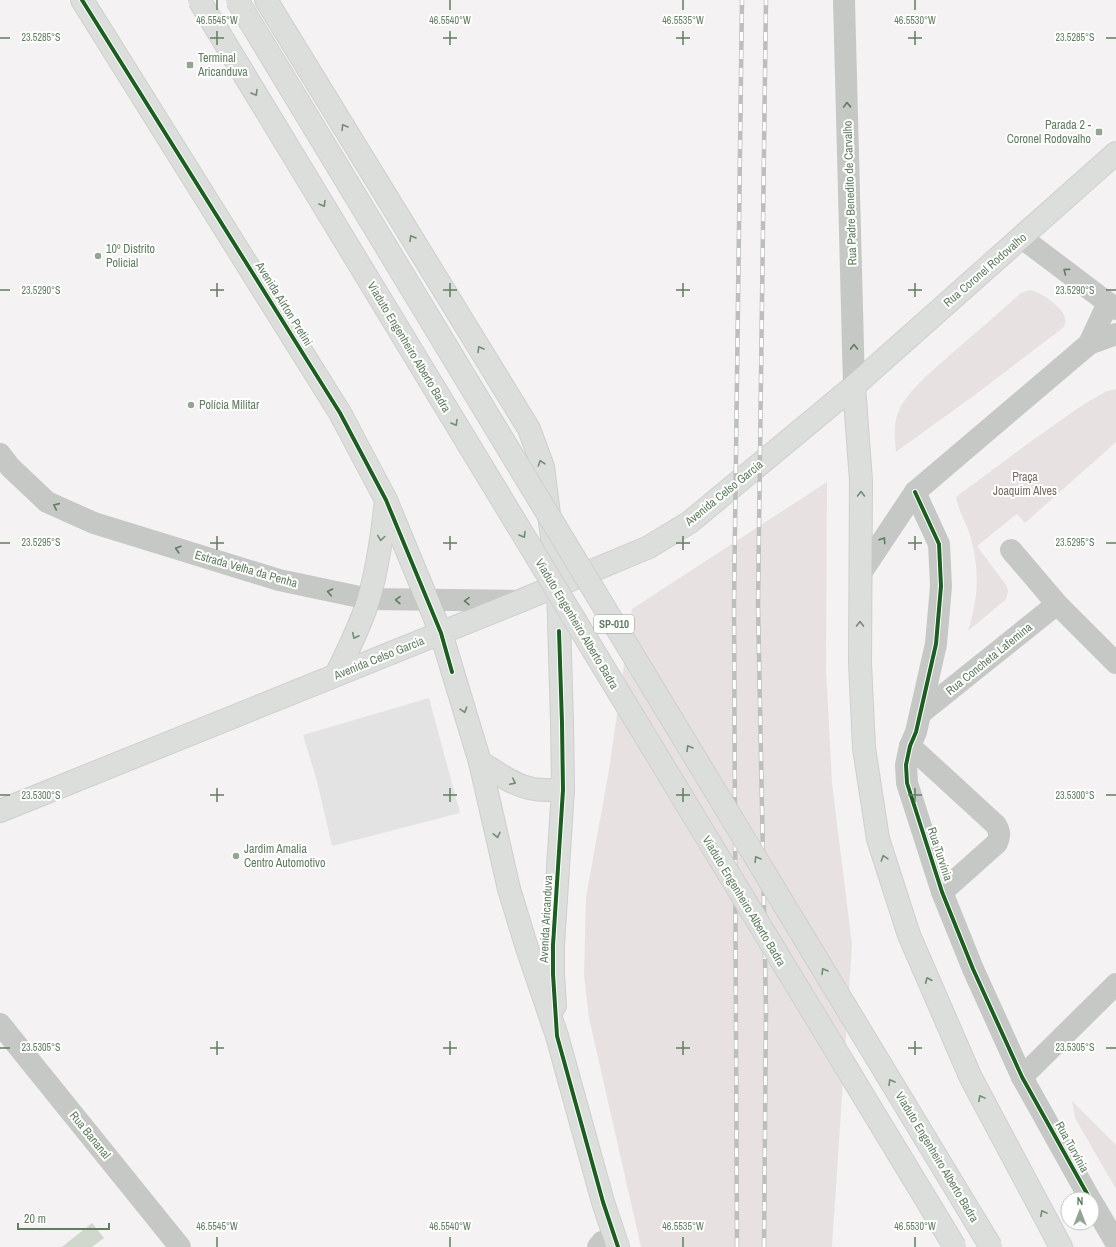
<svg xmlns="http://www.w3.org/2000/svg" width="1116" height="1247" font-family="'Archivo Narrow',sans-serif">
  <style>
    .built { fill: #e4e3e3 }
    .green { fill: #e7e2e1 }
    .water { fill: #d0d8cd }
    .lines { fill: none; stroke-linecap: round; stroke-linejoin: round }
    .major-casing { stroke: #cfcfce; stroke-width: 24 }
    .highway-casing { stroke: #cecfce; stroke-width: 24 }
    .minor { stroke: #c6c8c6; stroke-width: 22 }
    .major { stroke: #dcdedc; stroke-width: 22 }
    .highway { stroke: #dcdedc; stroke-width: 22 }
    .rail-casing { stroke: #bdbfbd; stroke-width: 4.5 }
    .rail { stroke: #fff; stroke-width: 3; stroke-dasharray: 9; stroke-linecap: butt }
    .highway-bridge-casing { stroke: #cecfce; stroke-width: 24; stroke-linecap: butt }
    .highway-bridge { stroke: #dcdedc; stroke-width: 22 }
    .cycleway-casing { stroke: #fff; stroke-width: 6 }
    .cycleway { stroke: #1b5e20; stroke-width: 4 }
    .oneway { stroke: #738c72 }
    .oneway2 { stroke: #607d5f }
    .ticks { fill: none; stroke: #607d5f; stroke-width: 1.5 }
    .poi-dot { fill: #94a693; stroke: #fff; stroke-width: 1.5 }
    .labels { text-anchor: middle; stroke-width: 4; stroke-linejoin: round; paint-order: stroke }
    .shield { fill: #fff; stroke: #90a48f; stroke-width: 1 }
    .shield-label { font-size: 11px; font-weight: bold; fill: #607d5f }
    .poi-label { font-size: 12px; fill: #607d5f; stroke: #fff; text-anchor: start }
    .street-label { font-size: 12px; fill: #607d5f; stroke: #fff }
    .park-label { font-size: 12px; fill: #7a6a62; stroke: #fff }
    .ticks-label { font-size: 10px; text-anchor: middle; fill: #607d5f; stroke: #fff; stroke-width: 4; stroke-linejoin: round; paint-order: stroke }
  </style>
  <rect width="100%" height="100%" fill="#f4f2f3"/>
  <polygon class="built" points="429,698 460,813 332,846 317,781 303,735"/>
  <g class="green">
    <path d="M1029,290C1038,290 1061,306 1064,315C1066,318 1066,323 1064,327L976,394L896,452C895,439 893,425 898,413C905,393 933,370 949,356C973,335 997,314 1021,293Z"/>
    <path d="M1116,389V442L1025,523L1017,514L977,546L1006,585C1009,591 1008,594 1005,600L968,631C979,596 980,568 969,532C965,521 958,509 956,497L1030,442L1084,404L1107,391Z"/>
    <polygon points="827,482 826,669 832,783 852,945 832,1247 641,1247 589,1018 584,975 586,897 609,770 632,609"/>
    <polygon points="1072,1101 1116,1145 1116,1189 1075,1118"/>
  </g>
  <polygon class="water" points="92,1223 104,1238 92,1247 62,1247"/>
  <g class="lines">
    <defs>
      <g id="major">
        <polyline points="82,0 340,413 386,500 441,633 480,762 509,889 527,948 557,1036 603,1202 618,1247"/>
        <polyline points="266,0 529,429 543,467 558,585 562,723 563,790 553,945 553,974 555,1006"/>
        <path d="M336,675C348,650 361,625 369,598C378,566 382,534 386,501"/>
        <path d="M480,762C495,771 511,784 529,788C540,791 552,790 563,790"/>
        <polyline points="0,811 520,601 649,547 690,522 854,386 1116,153"/>
      </g>
      <polyline id="highway" points="854,386 861,481 860,663 864,748 878,839 909,935 971,1078 1061,1247"/>
    </defs>
    <use href="#major" class="major-casing"/>
    <use href="#highway" class="highway-casing"/>
    <g class="minor">
      <polyline points="844,0 854,386"/>
      <polyline points="1022,238 1116,309"/>
      <polyline points="1089,344 1108,303"/>
      <polyline points="0,454 10,467 47,502 94,523 279,580 369,599 520,601"/>
      <polyline points="915,492 939,544 941,586 936,644 916,732 910,746 906,765 907,783 942,892 973,969 1022,1077 1090,1199"/>
      <polyline points="1011,550 1057,604 1116,663"/>
      <polyline points="861,573 915,492 1089,344 1116,334"/>
      <polyline points="921,713 1057,604"/>
      <path d="M910,746L996,825C1000,832 1000,836 997,843L942,892"/>
      <polyline points="0,1024 180,1247"/>
      <polyline points="1022,1077 1116,984"/>
      <polyline points="1092,1202 1116,1243"/>
      <polyline points="598,1247 602,1242"/>
    </g>
    <use href="#major" class="major"/>
    <use href="#highway" class="highway"/>
    <defs>
      <g id="rail">
        <polyline points="737,1247 734,604 742,0"/>
        <polyline points="764,1247 766,1009 758,605 766,0"/>
      </g>
    </defs>
    <use href="#rail" class="rail-casing"/>
    <use href="#rail" class="rail"/>
    <defs>
      <g id="highway-bridge">
        <polyline points="199,0 955,1247"/>
        <polyline points="237,0 991,1247"/>
      </g>
    </defs>
    <use href="#highway-bridge" class="highway-bridge-casing"/>
    <use href="#highway-bridge" class="highway-bridge"/>
    <defs>
      <g id="cycleway">
        <polyline points="82,0 340,413 386,500 441,633 452,672"/>
        <polyline points="915,492 939,544 941,586 936,644 916,732 910,746 906,765 907,783 942,892 973,969 1022,1077 1090,1199"/>
        <polyline points="559,631 562,723 563,790 553,945 553,974 557,1036 603,1202 618,1247"/>
      </g>
    </defs>
    <use href="#cycleway" class="cycleway-casing"/>
    <use href="#cycleway" class="cycleway"/>
  </g>
  <defs><path id="oneway-chevron" d="M-2-3.5L2.5 0L-2 3.5" fill="none" stroke-width="1.6" stroke-linecap="round" stroke-linejoin="round"/></defs>
  <g class="oneway">
    <use href="#oneway-chevron" transform="translate(255 93) rotate(59)"/>
    <use href="#oneway-chevron" transform="translate(344 127) rotate(-121)"/>
    <use href="#oneway-chevron" transform="translate(323 204) rotate(59)"/>
    <use href="#oneway-chevron" transform="translate(412 238) rotate(-121)"/>
    <use href="#oneway-chevron" transform="translate(480 349) rotate(-121)"/>
    <use href="#oneway-chevron" transform="translate(455 423) rotate(59)"/>
    <use href="#oneway-chevron" transform="translate(541 463) rotate(-108)"/>
    <use href="#oneway-chevron" transform="translate(861 494) rotate(-90)"/>
    <use href="#oneway-chevron" transform="translate(523 535) rotate(59)"/>
    <use href="#oneway-chevron" transform="translate(381 538) rotate(98)"/>
    <use href="#oneway-chevron" transform="translate(860 624) rotate(-89)"/>
    <use href="#oneway-chevron" transform="translate(355 636) rotate(116)"/>
    <use href="#oneway-chevron" transform="translate(464 710) rotate(73)"/>
    <use href="#oneway-chevron" transform="translate(689 748) rotate(-121)"/>
    <use href="#oneway-chevron" transform="translate(513 782) rotate(26)"/>
    <use href="#oneway-chevron" transform="translate(497 835) rotate(77)"/>
    <use href="#oneway-chevron" transform="translate(884 858) rotate(-108)"/>
    <use href="#oneway-chevron" transform="translate(757 859) rotate(-121)"/>
    <use href="#oneway-chevron" transform="translate(824 971) rotate(-121)"/>
    <use href="#oneway-chevron" transform="translate(928 980) rotate(-113)"/>
    <use href="#oneway-chevron" transform="translate(891 1082) rotate(-121)"/>
    <use href="#oneway-chevron" transform="translate(981 1098) rotate(-118)"/>
    <use href="#oneway-chevron" transform="translate(1043 1213) rotate(-118)"/>
  </g>
  <g class="oneway2">
    <use href="#oneway-chevron" transform="translate(847 105) rotate(-92)"/>
    <use href="#oneway-chevron" transform="translate(1066 271) rotate(-143)"/>
    <use href="#oneway-chevron" transform="translate(854 347) rotate(-91)"/>
    <use href="#oneway-chevron" transform="translate(56 506) rotate(-156)"/>
    <use href="#oneway-chevron" transform="translate(883 540) rotate(-56)"/>
    <use href="#oneway-chevron" transform="translate(178 549) rotate(-163)"/>
    <use href="#oneway-chevron" transform="translate(330 592) rotate(-168)"/>
    <use href="#oneway-chevron" transform="translate(398 600) rotate(-179)"/>
    <use href="#oneway-chevron" transform="translate(467 601) rotate(-179)"/>
  </g>
  <path class="ticks" d="M217,0V10M450,0V10M683,0V10M915,0V10M217,31V45M450,31V45M683,31V45M915,31V45M0,38H10M210,38H224M443,38H457M676,38H690M908,38H922M1106,38H1116M217,283V297M450,283V297M683,283V297M915,283V297M0,290H10M210,290H224M443,290H457M676,290H690M908,290H922M1106,290H1116M217,536V550M450,536V550M683,536V550M915,536V550M0,543H10M210,543H224M443,543H457M676,543H690M908,543H922M1106,543H1116M217,788V802M450,788V802M683,788V802M915,788V802M0,795H10M210,795H224M443,795H457M676,795H690M908,795H922M1106,795H1116M217,1041V1055M450,1041V1055M683,1041V1055M915,1041V1055M0,1048H10M210,1048H224M443,1048H457M676,1048H690M908,1048H922M1106,1048H1116M217,1237V1247M450,1237V1247M683,1237V1247M915,1237V1247"/>
  <g class="poi-dot">
    <rect x="186" y="61" width="8" height="8" rx="2"/>
    <rect x="1095" y="128" width="8" height="8" rx="2"/>
    <circle cx="98" cy="256" r="4"/>
    <circle cx="191" cy="405" r="4"/>
    <circle cx="236" cy="856" r="4"/>
  </g>
  <g class="labels">
    <rect class="shield" x="594" y="615" width="40" height="18" rx="3"/>
    <g class="shield-label">
      <text x="614" y="628">SP-010</text>
    </g>
    <g class="poi-label">
      <text x="198" y="62">Terminal<tspan x="198" dy="14">Aricanduva</tspan></text>
      <text x="1091" y="129" text-anchor="end">Parada 2 -<tspan x="1091" dy="14">Coronel Rodovalho</tspan></text>
      <text x="106" y="253">10º Distrito<tspan x="106" dy="14">Policial</tspan></text>
      <text x="199" y="409">Polícia Militar</text>
      <text x="244" y="853">Jardim Amalia<tspan x="244" dy="14">Centro Automotivo</tspan></text>
    </g>
    <g class="street-label">
      <text transform="translate(850 193) rotate(-92)" y="4">Rua Padre Benedito de Carvalho</text>
      <text transform="translate(985 270) rotate(-41)" y="4">Rua Coronel Rodovalho</text>
      <text transform="translate(284 304) rotate(58)" y="4">Avenida Aírton Pretini</text>
      <text transform="translate(409 347) rotate(59)" y="4">Viaduto Engenheiro Alberto Badra</text>
      <text transform="translate(724 493) rotate(-39)" y="4">Avenida Celso Garcia</text>
      <text transform="translate(246 569) rotate(16)" y="4">Estrada Velha da Penha</text>
      <text transform="translate(577 624) rotate(59)" y="4">Viaduto Engenheiro Alberto Badra</text>
      <text transform="translate(379 658) rotate(-22)" y="4">Avenida Celso Garcia</text>
      <text transform="translate(989 659) rotate(-39)" y="4">Rua Concheta Lafemina</text>
      <text transform="translate(940 854) rotate(72)" y="4">Rua Turvínia</text>
      <text transform="translate(744 901) rotate(59)" y="4">Viaduto Engenheiro Alberto Badra</text>
      <text transform="translate(546 919) rotate(-87)" y="4">Avenida Aricanduva</text>
      <text transform="translate(90 1135) rotate(51)" y="4">Rua Bananal</text>
      <text transform="translate(1072 1147) rotate(61)" y="4">Rua Turvínia</text>
      <text transform="translate(937 1157) rotate(59)" y="4">Viaduto Engenheiro Alberto Badra</text>
    </g>
    <g class="park-label">
      <text x="1025" y="481">Praça<tspan x="1025" dy="14">Joaquim Alves</tspan></text>
    </g>
  </g>
  <g class="ticks-label">
    <text x="217" y="24">46.5545°W</text>
    <text x="450" y="24">46.5540°W</text>
    <text x="683" y="24">46.5535°W</text>
    <text x="915" y="24">46.5530°W</text>
    <text x="41" y="41">23.5285°S</text>
    <text x="1075" y="41">23.5285°S</text>
    <text x="41" y="294">23.5290°S</text>
    <text x="1075" y="294">23.5290°S</text>
    <text x="41" y="546">23.5295°S</text>
    <text x="1075" y="546">23.5295°S</text>
    <text x="41" y="799">23.5300°S</text>
    <text x="1075" y="799">23.5300°S</text>
    <text x="41" y="1051">23.5305°S</text>
    <text x="1075" y="1051">23.5305°S</text>
    <text x="217" y="1230">46.5545°W</text>
    <text x="450" y="1230">46.5540°W</text>
    <text x="683" y="1230">46.5535°W</text>
    <text x="915" y="1230">46.5530°W</text>
  </g>
  <g transform="translate(1080 1211)"><circle r="19" fill="#ffffff" stroke="#bfcbbf"/>
  <path d="M0-3L7 15L0 10L-7 15Z" fill="#94a693"/>
  <text y="-6" font-size="11" font-weight="bold" text-anchor="middle" fill="#607d5f">N</text>
  </g>
  <path d="M18 1223v6h91v-6" fill="none" stroke="#607d5f" stroke-width="2"/>
  <text x="24" y="1223" font-size="12" fill="#607d5f" stroke="#ffffff" stroke-width="3" paint-order="stroke">20 m</text>
</svg>
